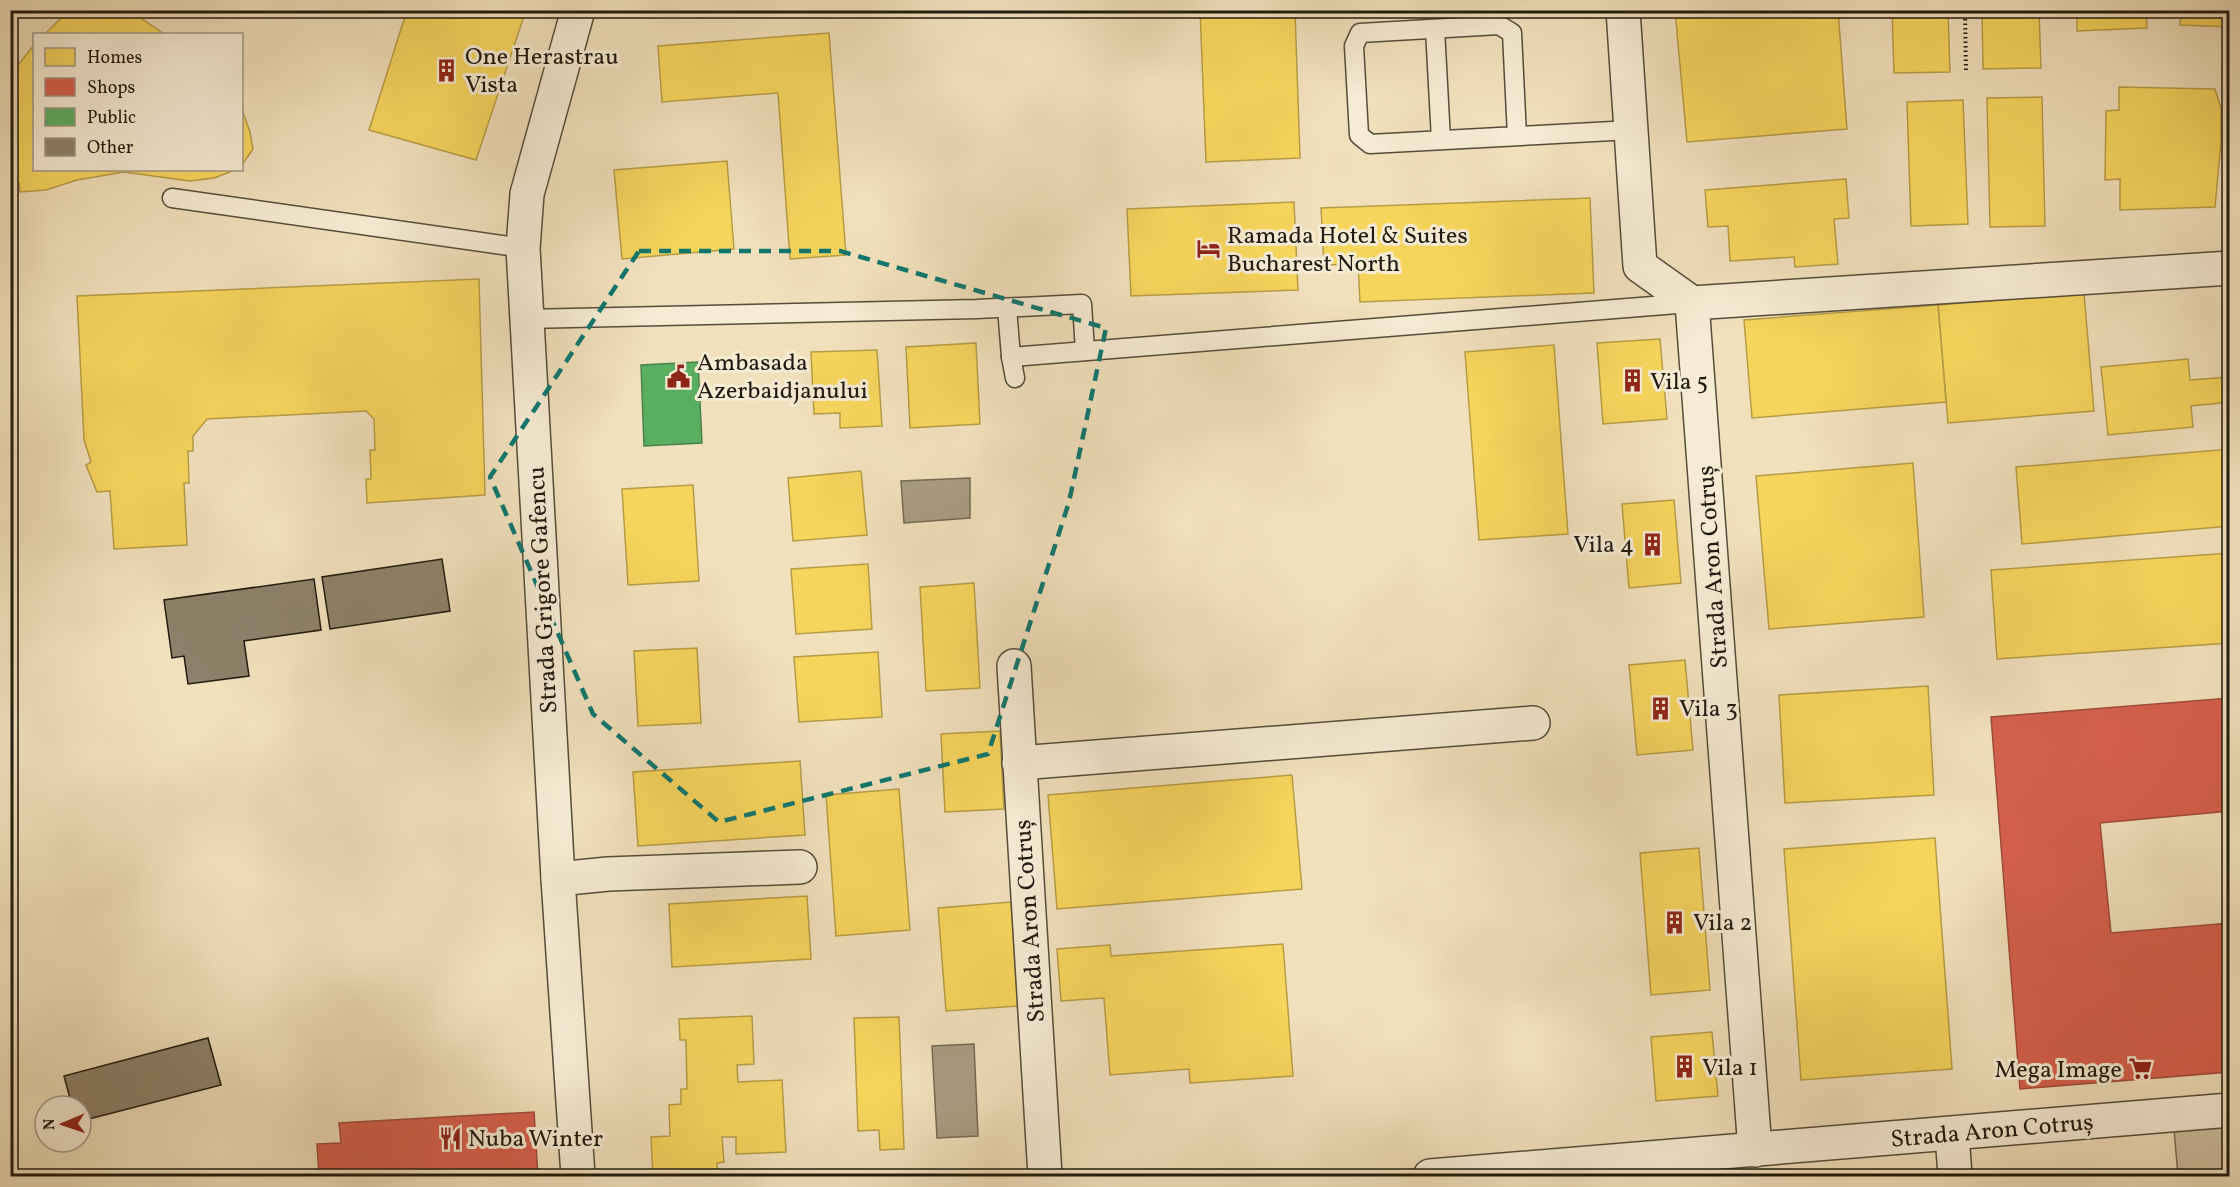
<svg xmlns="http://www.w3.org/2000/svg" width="2240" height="1187" font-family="Vollkorn,serif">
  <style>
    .green { fill: #cebe9f; stroke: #786c58; stroke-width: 1.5 }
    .water { fill: #aa9d82; stroke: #736954; stroke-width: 1.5 }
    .homes { fill: #f6d55c; stroke: #b69d45; stroke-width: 1.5 }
    .shops { fill: #d6604d; stroke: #a04b3b; stroke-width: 1.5 }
    .public { fill: #5aae61; stroke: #498249; stroke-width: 1.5 }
    .building { fill: #8d8169; stroke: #211a10; stroke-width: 1.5 }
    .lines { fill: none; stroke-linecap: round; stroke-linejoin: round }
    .service-casing { stroke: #554c3b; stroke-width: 21 }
    .minor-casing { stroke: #554c3b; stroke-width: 36 }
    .path { stroke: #211a10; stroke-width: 4; stroke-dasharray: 1.5 3; stroke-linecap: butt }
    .service { stroke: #f6ebd3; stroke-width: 18 }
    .minor { stroke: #f6ebd3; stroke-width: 33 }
    .marked { fill: none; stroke: #0f766e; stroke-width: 4.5; stroke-dasharray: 12 8; stroke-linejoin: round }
    .labels { text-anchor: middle; stroke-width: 6; stroke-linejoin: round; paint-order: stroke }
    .poi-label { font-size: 24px; fill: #211a10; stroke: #f6ebd3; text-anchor: start }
    .street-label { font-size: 24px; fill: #211a10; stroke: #f6ebd3 }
  </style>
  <rect width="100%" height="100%" fill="#f1e0bc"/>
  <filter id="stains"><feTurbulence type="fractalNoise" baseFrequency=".00333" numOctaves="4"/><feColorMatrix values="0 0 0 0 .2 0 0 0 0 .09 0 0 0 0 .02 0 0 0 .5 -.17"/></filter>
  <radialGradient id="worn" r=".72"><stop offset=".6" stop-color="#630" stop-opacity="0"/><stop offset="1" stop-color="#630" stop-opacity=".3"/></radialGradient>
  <polygon class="green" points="2229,1125 2229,1176 2178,1176 2174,1129"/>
  <g class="water">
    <polygon points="970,478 970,518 904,523 901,481"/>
    <polygon points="974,1044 978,1136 937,1138 932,1046"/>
  </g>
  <g class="homes">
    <polygon points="69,10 129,10 164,34 45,34"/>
    <polygon points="407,10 526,10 476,160 369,130"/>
    <polygon points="1200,10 1295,10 1300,158 1206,162"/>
    <polygon points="1675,10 1838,10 1847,129 1687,142"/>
    <polygon points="1892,10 1948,10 1950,72 1894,73"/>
    <polygon points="1982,10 2039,10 2041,68 1983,69"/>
    <polygon points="2077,10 2146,10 2147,28 2077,31"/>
    <polygon points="2181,10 2230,10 2230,27 2180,25"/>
    <polygon points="829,33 846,255 790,259 778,93 662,102 658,46"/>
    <polygon points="34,45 34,170 235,170 214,178 190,181 124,172 77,180 46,190 20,192 19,183 10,186 10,75"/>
    <polygon points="2119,87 2215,89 2221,108 2221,142 2215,207 2120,210 2120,179 2105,180 2106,111 2119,110"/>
    <polygon points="2042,97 2045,226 1990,227 1987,98"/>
    <polygon points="1963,100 1968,224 1911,226 1907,102"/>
    <polygon points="242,109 250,132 253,149 242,165"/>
    <polygon points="727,161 734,249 622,259 614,170"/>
    <polygon points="1846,179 1849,218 1834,219 1838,264 1795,267 1794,257 1730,261 1728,226 1708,227 1705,190"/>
    <polygon points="1590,198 1594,293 1360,302 1358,264 1324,265 1321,208"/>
    <polygon points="1294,202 1298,290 1131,296 1127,209"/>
    <polygon points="479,279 485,495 367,503 366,479 371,479 370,450 375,450 374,419 366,411 207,419 193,436 193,451 188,451 189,483 184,483 187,545 114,549 110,491 97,492 86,465 91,462 84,440 77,296"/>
    <polygon points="2084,293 2094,411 1948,423 1938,305"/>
    <polygon points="1938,305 1946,402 1752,418 1744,320"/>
    <polygon points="1660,339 1667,419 1603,424 1597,343"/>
    <polygon points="976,343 980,424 910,428 906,347"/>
    <polygon points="1554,345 1568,534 1479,540 1465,352"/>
    <polygon points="877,350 882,426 840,428 840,413 814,414 811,352"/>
    <polygon points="2188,359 2190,380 2230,377 2230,402 2191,406 2193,427 2108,435 2101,367"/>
    <polygon points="2230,449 2230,526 2022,544 2016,467"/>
    <polygon points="1913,463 1924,617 1769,629 1756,476"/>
    <polygon points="861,471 867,535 793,541 788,478"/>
    <polygon points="693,485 699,581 628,585 622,489"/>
    <polygon points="1674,500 1681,583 1629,588 1622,504"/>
    <polygon points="2230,553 2230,643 1997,659 1991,570"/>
    <polygon points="868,564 872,629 796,634 791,569"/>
    <polygon points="974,583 980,688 926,691 920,587"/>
    <polygon points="697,648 701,723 638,726 634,651"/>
    <polygon points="878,652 882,717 799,722 794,657"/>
    <polygon points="1685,660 1693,750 1637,755 1629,665"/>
    <polygon points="1928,686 1934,795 1785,803 1779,695"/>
    <polygon points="1000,731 1004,809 945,812 941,734"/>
    <polygon points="800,761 805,835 638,846 633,772"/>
    <polygon points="1292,775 1302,889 1057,909 1048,795"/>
    <polygon points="899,789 910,930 836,936 826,795"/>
    <polygon points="1935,838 1952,1069 1801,1080 1784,849"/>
    <polygon points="1699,848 1710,990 1651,995 1640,853"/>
    <polygon points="807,896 811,959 672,967 669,904"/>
    <polygon points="1011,902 1019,1006 946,1011 938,908"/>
    <polygon points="1283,944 1293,1076 1190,1083 1189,1069 1110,1075 1104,998 1061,1001 1057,949 1110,945 1111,956"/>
    <polygon points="752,1016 754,1064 737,1065 738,1082 782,1080 786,1152 736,1154 736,1137 722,1137 724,1162 717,1163 718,1176 653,1176 651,1137 670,1136 669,1105 681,1104 681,1089 687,1089 686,1040 680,1040 679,1019"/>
    <polygon points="899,1017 904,1149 880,1150 879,1130 858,1131 854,1018"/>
    <polygon points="1712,1032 1718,1096 1656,1101 1651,1037"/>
  </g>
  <g class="shops">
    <polygon points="2230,698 2230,811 2100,823 2111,933 2230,923 2230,1072 2020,1089 1991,717"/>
    <polygon points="534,1112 538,1176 319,1176 317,1144 341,1143 339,1123"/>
  </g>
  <polygon class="public" points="698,362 702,443 644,446 641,365"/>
  <g class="building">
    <polygon points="442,559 450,611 330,629 322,577"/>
    <polygon points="314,579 321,630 244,641 249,676 188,684 184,656 172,658 164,600"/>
    <polygon points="208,1038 221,1085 81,1121 81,1106 72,1106 64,1076"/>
  </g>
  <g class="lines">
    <defs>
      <g id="service">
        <polyline points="1435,29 1441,140"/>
        <polyline points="1517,136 1512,33 1499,25 1360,33 1354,46 1359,135 1370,144 1631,130"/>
        <polyline points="172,198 523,248"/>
        <polyline points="1007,308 1011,357 1690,303"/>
        <polyline points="526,319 977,309 1082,304 1085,351"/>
        <polyline points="1011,357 1015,378"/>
      </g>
      <g id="minor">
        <polyline points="1623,10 1640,266 1692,303 1755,1150"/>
        <polyline points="1692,303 2230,268"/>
        <polyline points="1014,666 1045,1176"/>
        <polyline points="1019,763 1533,723"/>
        <polyline points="558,879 608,874 800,867"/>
        <polyline points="1952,1134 1955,1176"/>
        <polyline points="578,1176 558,879 523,248 527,194 578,10"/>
        <polyline points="1430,1176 2230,1110"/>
      </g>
    </defs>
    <use href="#service" class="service-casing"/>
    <use href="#minor" class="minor-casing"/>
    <polyline class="path" points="1965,10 1966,73"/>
    <use href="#service" class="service"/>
    <use href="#minor" class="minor"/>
  </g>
  <path class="marked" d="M639,251H840L1106,328L1069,502L988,754L719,822L593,714L490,477Z"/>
  <defs>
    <symbol id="building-bare" viewBox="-9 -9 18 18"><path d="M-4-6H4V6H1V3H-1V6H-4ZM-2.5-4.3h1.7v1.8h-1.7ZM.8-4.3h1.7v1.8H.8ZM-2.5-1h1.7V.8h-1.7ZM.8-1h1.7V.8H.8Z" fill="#8f2418" stroke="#f6ebd3" stroke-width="2.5" paint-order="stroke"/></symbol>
    <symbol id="hotel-bare" viewBox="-9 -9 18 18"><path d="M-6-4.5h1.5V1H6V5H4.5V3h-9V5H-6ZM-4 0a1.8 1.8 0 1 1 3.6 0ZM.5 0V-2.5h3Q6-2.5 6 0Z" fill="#8f2418" stroke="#f6ebd3" stroke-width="2.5" paint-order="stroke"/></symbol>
    <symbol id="civic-bare" viewBox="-9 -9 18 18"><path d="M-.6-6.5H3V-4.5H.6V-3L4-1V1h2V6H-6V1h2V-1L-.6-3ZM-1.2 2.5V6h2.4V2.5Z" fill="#8f2418" stroke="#f6ebd3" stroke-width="2.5" paint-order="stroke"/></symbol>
    <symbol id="supermarket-bare" viewBox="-9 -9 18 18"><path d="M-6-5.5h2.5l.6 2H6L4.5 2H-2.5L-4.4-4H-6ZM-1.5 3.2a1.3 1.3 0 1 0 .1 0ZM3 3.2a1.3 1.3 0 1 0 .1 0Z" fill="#8f2418" stroke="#f6ebd3" stroke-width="2.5" paint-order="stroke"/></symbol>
    <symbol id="restaurant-bare" viewBox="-9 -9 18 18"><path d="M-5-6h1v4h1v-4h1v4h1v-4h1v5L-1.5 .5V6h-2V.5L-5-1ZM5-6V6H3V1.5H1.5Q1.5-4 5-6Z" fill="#8f2418" stroke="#f6ebd3" stroke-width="2.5" paint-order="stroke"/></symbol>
  </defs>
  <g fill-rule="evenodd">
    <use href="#building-bare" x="430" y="54" width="33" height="33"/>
    <use href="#hotel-bare" x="1192" y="232" width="33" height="33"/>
    <use href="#civic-bare" x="662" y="360" width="33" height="33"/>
    <use href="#building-bare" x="1616" y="364" width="33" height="33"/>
    <use href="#building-bare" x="1636" y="528" width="33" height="33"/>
    <use href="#building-bare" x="1644" y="692" width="33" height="33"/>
    <use href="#building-bare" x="1658" y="906" width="33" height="33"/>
    <use href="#building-bare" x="1668" y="1050" width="33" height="33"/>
    <use href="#supermarket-bare" x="2124" y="1052" width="33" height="33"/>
    <use href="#restaurant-bare" x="434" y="1122" width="33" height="33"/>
  </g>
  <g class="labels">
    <g class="poi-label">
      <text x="465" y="64">One Herastrau<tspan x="465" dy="28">Vista</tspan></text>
      <text x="1227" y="243">Ramada Hotel &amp; Suites<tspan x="1227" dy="28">Bucharest North</tspan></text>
      <text x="697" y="370">Ambasada<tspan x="697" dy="28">Azerbaidjanului</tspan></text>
      <text x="1650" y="389">Vila 5</text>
      <text x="1634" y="552" text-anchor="end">Vila 4</text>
      <text x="1679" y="716">Vila 3</text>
      <text x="1693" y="930">Vila 2</text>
      <text x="1702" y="1075">Vila 1</text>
      <text x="2122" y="1077" text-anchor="end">Mega Image</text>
      <text x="468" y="1146">Nuba Winter</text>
    </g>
    <g class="street-label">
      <text transform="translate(1712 567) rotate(-94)" y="8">Strada Aron Cotruș</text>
      <text transform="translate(542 590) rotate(-93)" y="8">Strada Grigore Gafencu</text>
      <text transform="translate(1029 921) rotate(-94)" y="8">Strada Aron Cotruș</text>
      <text transform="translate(1992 1130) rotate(-5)" y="8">Strada Aron Cotruș</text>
    </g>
  </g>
  <rect width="2240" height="1187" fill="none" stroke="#f1e0bc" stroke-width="36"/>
  <rect x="12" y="12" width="2216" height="1163" fill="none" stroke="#211a10" stroke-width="3"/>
  <rect x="18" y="18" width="2204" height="1151" fill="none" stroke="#211a10" stroke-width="1.5"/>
  <rect x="33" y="33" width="210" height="138" fill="#f6ebd3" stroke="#a19785" stroke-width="1.5"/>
  <rect x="45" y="48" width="30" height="18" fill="#f6d55c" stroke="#a19785" stroke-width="1.5"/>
  <text x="87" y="63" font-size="18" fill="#211a10">Homes</text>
  <rect x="45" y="78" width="30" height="18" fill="#d6604d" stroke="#a19785" stroke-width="1.5"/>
  <text x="87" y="93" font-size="18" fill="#211a10">Shops</text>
  <rect x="45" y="108" width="30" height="18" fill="#5aae61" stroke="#a19785" stroke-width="1.5"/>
  <text x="87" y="123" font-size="18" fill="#211a10">Public</text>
  <rect x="45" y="138" width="30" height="18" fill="#8d8169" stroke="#a19785" stroke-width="1.5"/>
  <text x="87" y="153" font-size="18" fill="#211a10">Other</text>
  <g transform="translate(63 1124) rotate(268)"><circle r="28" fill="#f6ebd3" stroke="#a19785" stroke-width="1.5"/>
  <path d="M0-4.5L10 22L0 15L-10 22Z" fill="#8f2418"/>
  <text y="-9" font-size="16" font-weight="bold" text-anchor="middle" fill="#211a10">N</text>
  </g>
  <rect width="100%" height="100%" filter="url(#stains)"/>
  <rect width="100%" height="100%" fill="url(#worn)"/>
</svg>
